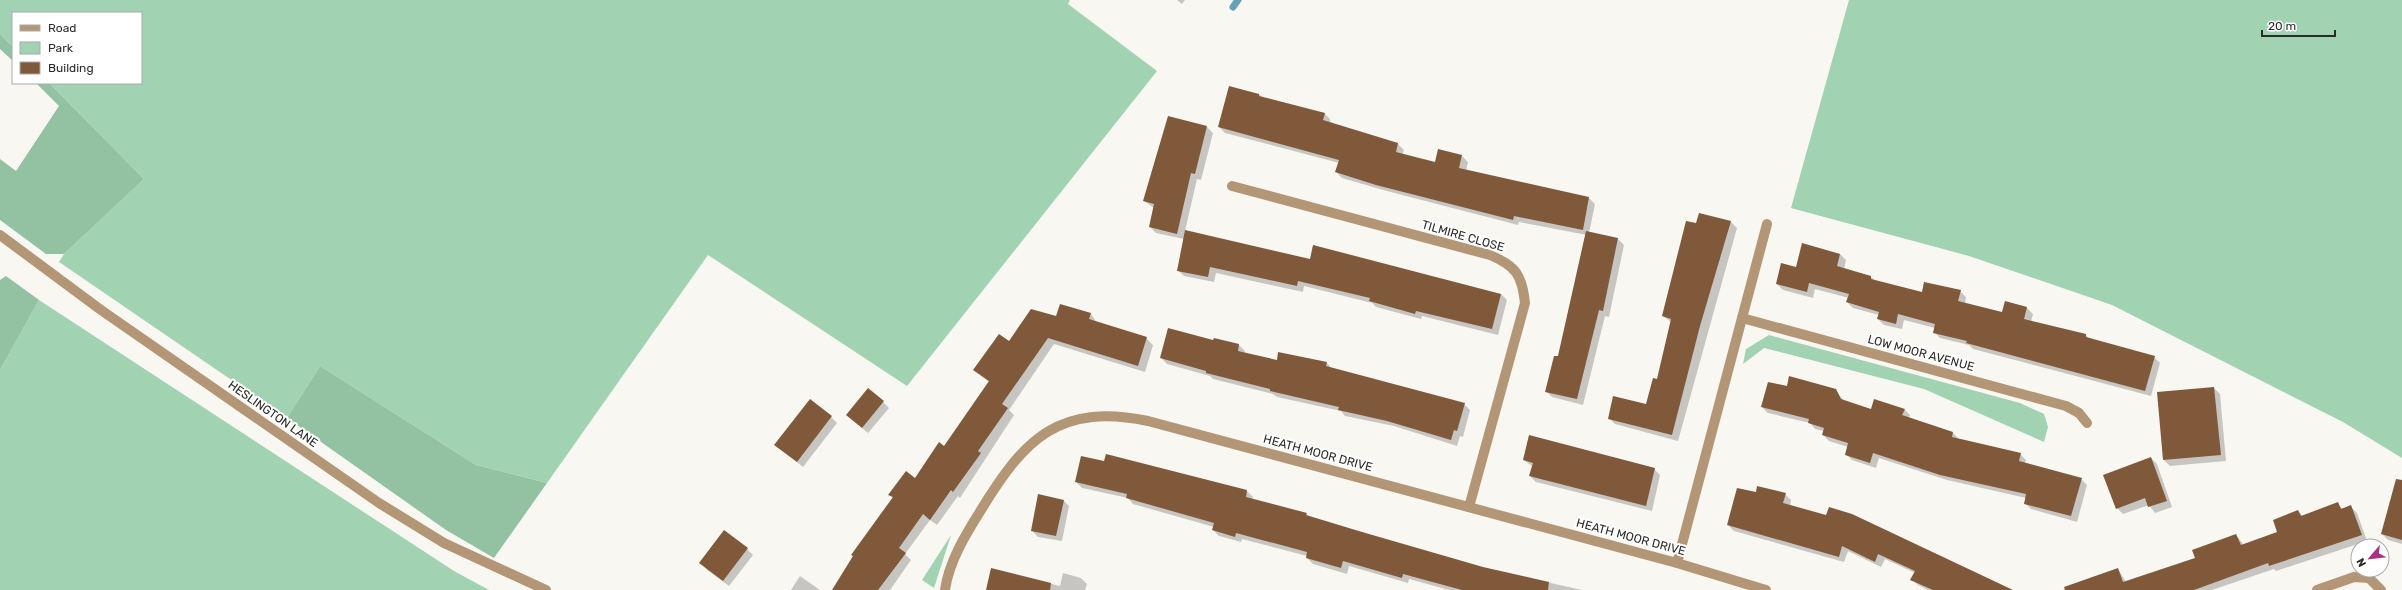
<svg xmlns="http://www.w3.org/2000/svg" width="2402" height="590" font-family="Rubik,sans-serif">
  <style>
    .green { fill: #a1d2b2 }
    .forest { fill: #92c2a2 }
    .shadow { fill: #0003 }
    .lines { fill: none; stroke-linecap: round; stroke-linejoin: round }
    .stream { stroke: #67a1b5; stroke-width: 7 }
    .building { fill: #7f593a }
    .minor { stroke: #b39675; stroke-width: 10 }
    .tertiary { stroke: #b39675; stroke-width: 10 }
    .labels { text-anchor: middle; stroke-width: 4; stroke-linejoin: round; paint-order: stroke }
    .street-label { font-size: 12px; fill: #2c2b29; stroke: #fff }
  </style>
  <rect width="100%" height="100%" fill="#f9f7f2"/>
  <g class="green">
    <polygon points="0,0 1070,0 1068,4 1157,71 907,386 708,255 547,483 476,465 320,366 287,418 59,262 64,254 144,179 49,83 141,83 141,13 13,13 13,47 0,34"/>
    <polygon points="1849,0 2402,0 2402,458 2343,422 2112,305 1969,256 1791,208"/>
    <polygon points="39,300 454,571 489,590 0,590 0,370"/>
    <polygon points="1769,335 2020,403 2044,414 2048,427 2044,442 1924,389 1764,348 1743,364 1746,349"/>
    <polygon points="951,535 934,588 922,580"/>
  </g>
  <g class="forest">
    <polygon points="0,34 13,47 13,61 0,49"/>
    <polygon points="36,83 49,83 144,179 64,254 46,254 0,220 0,159 16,171 59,106"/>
    <polygon points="6,276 39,300 0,370 0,280"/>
    <polygon points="320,366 476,465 547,483 494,558 446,530 287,418"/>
  </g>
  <g class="shadow">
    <polygon points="1177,0 1185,0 1182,4"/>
    <polygon points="1259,94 1263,98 1324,113 1330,119 1330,123 1398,144 1404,150 1402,155 1436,163 1462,156 1468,162 1466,171 1589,198 1595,204 1589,233 1618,239 1624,245 1609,317 1605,316 1583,405 1552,397 1546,391 1558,358 1587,235 1519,222 1518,225 1383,190 1342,178 1336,172 1339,163 1225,133 1219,127"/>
    <polygon points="1207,127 1213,133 1201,180 1197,179 1185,231 1311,260 1501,294 1507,300 1498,335 1422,316 1421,319 1376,307 1372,303 1304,286 1303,292 1216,273 1214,282 1184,276 1178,270 1184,239 1156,233 1150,227 1154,208 1144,201"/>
    <polygon points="1731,222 1737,228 1678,441 1615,424 1609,418 1647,406 1658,380 1671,322 1663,316 1697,224"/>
    <polygon points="1803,244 1840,254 1846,260 1844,269 1871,277 1876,281 1923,293 1960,291 1966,297 1965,304 2002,313 2005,302 2027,308 2033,314 2031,322 2086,335 2090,340 2154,357 2160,363 2151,396 1973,349 1969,345 1940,338 1934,332 1935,328 1904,320 1902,329 1884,325 1878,319 1879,315 1853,308 1847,302 1849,298 1815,289 1813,298 1783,290 1777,284 1796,268"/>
    <polygon points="1091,314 1097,323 1146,338 1153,345 1145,372 1054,344 1009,410 1014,415 960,498 958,496 937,525 930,520 905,554 911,560 890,590 833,590 893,498 890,495 915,479 945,447 989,382 974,370 1009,342 1057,318"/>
    <polygon points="1215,339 1239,345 1245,351 1244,354 1277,361 1327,363 1332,369 1464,404 1470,410 1463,437 1460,436 1457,446 1394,426 1345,416 1341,411 1277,397 1273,394 1213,379 1210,376 1167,364 1161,358 1214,342"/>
    <polygon points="1787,388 1835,390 1844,401 1872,410 1904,409 1910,415 1909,418 1953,433 1959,439 2020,454 2026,460 2025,463 2081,479 2087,485 2077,522 2031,509 2025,503 2026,498 1947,480 1879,458 1876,468 1852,460 1846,454 1848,447 1829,441 1823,435 1824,431 1815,429 1810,423 1768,413 1762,407"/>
    <polygon points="2214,388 2220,394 2226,461 2170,466 2164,460"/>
    <polygon points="883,402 889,408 868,433 854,421"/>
    <polygon points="831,417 837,423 803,467 776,445"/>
    <polygon points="2151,458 2157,464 2172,507 2155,513 2149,505 2123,514 2117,508"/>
    <polygon points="1524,460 1654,469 1660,475 1652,511 1536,482 1530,476 1533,467"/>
    <polygon points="1076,482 1247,491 1253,497 1252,500 1306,514 1310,517 1483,568 1582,590 1449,590 1409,579 1408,583 1349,566 1347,574 1313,564 1307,558 1307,556 1242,539 1241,542 1219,536 1213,530 1214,527 1133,504 1128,498 1082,488"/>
    <polygon points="1756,493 1785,494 1791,500 1790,506 2010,590 1928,590 1918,585 1912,579 1915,573 1885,559 1881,567 1848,551 1844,562 1734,531 1728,525"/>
    <polygon points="1063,500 1069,506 1062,541 1038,537 1032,531"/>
    <polygon points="2337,504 2343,509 2351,507 2357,513 2367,541 2276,571 2274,569 2212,590 2063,590 2118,569 2126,582 2196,559 2236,535 2244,545 2279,532 2298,511 2303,516"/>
    <polygon points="2402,509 2402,544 2388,540 2382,534"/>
    <polygon points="747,549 753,555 729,586 706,569"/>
    <polygon points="992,569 1060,586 1063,573 1081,578 1087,584 1085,590 1087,590 987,590"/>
    <polygon points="800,576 820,590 791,590"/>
  </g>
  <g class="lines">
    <polyline class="stream" points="1233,7 1238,0"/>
  </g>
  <g class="building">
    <polygon points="1229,86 1259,94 1259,96 1325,113 1323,120 1398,143 1396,152 1435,162 1438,149 1462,155 1459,168 1589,197 1583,230 1514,216 1513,220 1376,185 1335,172 1339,160 1218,127"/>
    <polygon points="1168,116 1207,126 1195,174 1191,173 1177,234 1149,227 1154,204 1143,201"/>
    <polygon points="1699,213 1731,221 1700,326 1672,435 1608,419 1613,396 1646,404 1653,378 1657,379 1671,319 1662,316 1686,221 1696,223"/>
    <polygon points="1185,230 1310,259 1313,245 1501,294 1492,329 1416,311 1415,314 1369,301 1370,298 1298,281 1297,286 1210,267 1208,277 1177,271"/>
    <polygon points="1586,231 1618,238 1603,311 1599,310 1577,399 1545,392 1554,356 1558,356"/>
    <polygon points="1802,243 1840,254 1837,266 1871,276 1871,279 1922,292 1924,282 1961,290 1958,301 2002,312 2005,301 2027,307 2024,319 2086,334 2086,337 2155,356 2145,391 1966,343 1967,341 1933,333 1935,324 1898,314 1896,324 1877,319 1879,312 1846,302 1849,294 1809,283 1807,292 1776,284 1781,263 1796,267"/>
    <polygon points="1060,304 1091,313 1089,319 1147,337 1138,366 1048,338 1002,404 1008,408 978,451 981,453 953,492 951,490 930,520 923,514 899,548 906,553 878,590 832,590 853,556 851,555 893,497 888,495 906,471 915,478 939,442 944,446 989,381 973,370 999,334 1009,341 1031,309 1056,316"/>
    <polygon points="1168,328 1213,340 1214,338 1239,344 1238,351 1277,360 1278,352 1327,362 1326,366 1465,403 1457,431 1454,430 1451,440 1387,421 1338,410 1339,407 1270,391 1270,389 1206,373 1206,371 1160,358"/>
    <polygon points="1789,376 1836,389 1841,399 1871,409 1874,399 1905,409 1902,415 1953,432 1952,437 2021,453 2019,461 2082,478 2071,516 2024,504 2026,494 1940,475 1873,453 1870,463 1845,455 1848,443 1822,435 1824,428 1808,423 1809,419 1761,407 1768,382 1787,386"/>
    <polygon points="2214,387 2221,455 2163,460 2157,392"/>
    <polygon points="868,388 884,401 862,428 846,415"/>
    <polygon points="810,399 832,416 797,462 774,445"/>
    <polygon points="1529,435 1655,468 1646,506 1529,476 1533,463 1523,460"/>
    <polygon points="1106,454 1247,490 1246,497 1307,513 1306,515 1362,532 1483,567 1549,582 1548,590 1462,590 1403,574 1402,578 1343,561 1341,568 1306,558 1307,552 1236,533 1235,537 1212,530 1214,523 1126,498 1127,494 1075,482 1081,456 1104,461"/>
    <polygon points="2151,457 2167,501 2148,507 2145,498 2116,509 2103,475"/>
    <polygon points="2396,479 2402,480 2402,540 2381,534"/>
    <polygon points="1757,486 1786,493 1783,503 1826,515 1829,507 1852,514 2013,590 1933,590 1910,580 1915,571 1878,554 1875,562 1842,546 1839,557 1727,525 1737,488 1756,492"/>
    <polygon points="1038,494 1064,500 1056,536 1031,531"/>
    <polygon points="2338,502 2341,509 2351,505 2362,535 2269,566 2268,563 2194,590 2065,590 2064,587 2118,568 2123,582 2195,558 2192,550 2236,534 2241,545 2277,532 2273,520 2298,510 2301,516"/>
    <polygon points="724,530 748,548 723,581 699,563"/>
    <polygon points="991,568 1051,583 1050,590 986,590"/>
  </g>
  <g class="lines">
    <g class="minor">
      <path d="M1232,186L1490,255C1516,266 1522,275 1525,303L1469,507"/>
      <polyline points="1742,318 2066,406 2079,413 2087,423"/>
      <polyline points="1677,563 1767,224"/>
      <path d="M945,590C949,561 966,534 981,510C1025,438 1059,403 1148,421L1677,563L1766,590"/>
      <polyline points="2317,590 2354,577 2369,578 2381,590"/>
    </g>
    <polyline class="tertiary" points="0,235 101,310 379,503 444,543 546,590"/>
  </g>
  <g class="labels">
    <g class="street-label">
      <text transform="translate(1463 236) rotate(16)" y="4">TILMIRE CLOSE</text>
      <text transform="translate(1921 353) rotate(15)" y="4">LOW MOOR AVENUE</text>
      <text transform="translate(273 414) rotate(35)" y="4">HESLINGTON LANE</text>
      <text transform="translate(1318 453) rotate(15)" y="4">HEATH MOOR DRIVE</text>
      <text transform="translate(1631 537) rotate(15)" y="4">HEATH MOOR DRIVE</text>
    </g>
  </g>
  <rect x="12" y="12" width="130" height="72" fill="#ffffff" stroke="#abaaa9"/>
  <rect x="20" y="25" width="20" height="6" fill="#b39675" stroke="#abaaa9"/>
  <text x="48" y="32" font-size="12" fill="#2c2b29">Road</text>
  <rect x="20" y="42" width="20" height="12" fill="#a1d2b2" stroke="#abaaa9"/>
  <text x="48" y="52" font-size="12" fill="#2c2b29">Park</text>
  <rect x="20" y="62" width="20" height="12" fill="#7f593a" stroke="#abaaa9"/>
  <text x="48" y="72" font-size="12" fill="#2c2b29">Building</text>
  <g transform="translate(2370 558) rotate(242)"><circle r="19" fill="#ffffff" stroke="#abaaa9"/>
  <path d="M0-3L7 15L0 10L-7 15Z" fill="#ac2f80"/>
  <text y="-6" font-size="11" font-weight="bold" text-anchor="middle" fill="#2c2b29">N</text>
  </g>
  <path d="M2262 30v6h73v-6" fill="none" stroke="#2c2b29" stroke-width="2"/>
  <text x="2268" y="30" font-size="12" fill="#2c2b29" stroke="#ffffff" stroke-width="3" paint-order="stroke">20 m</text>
</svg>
